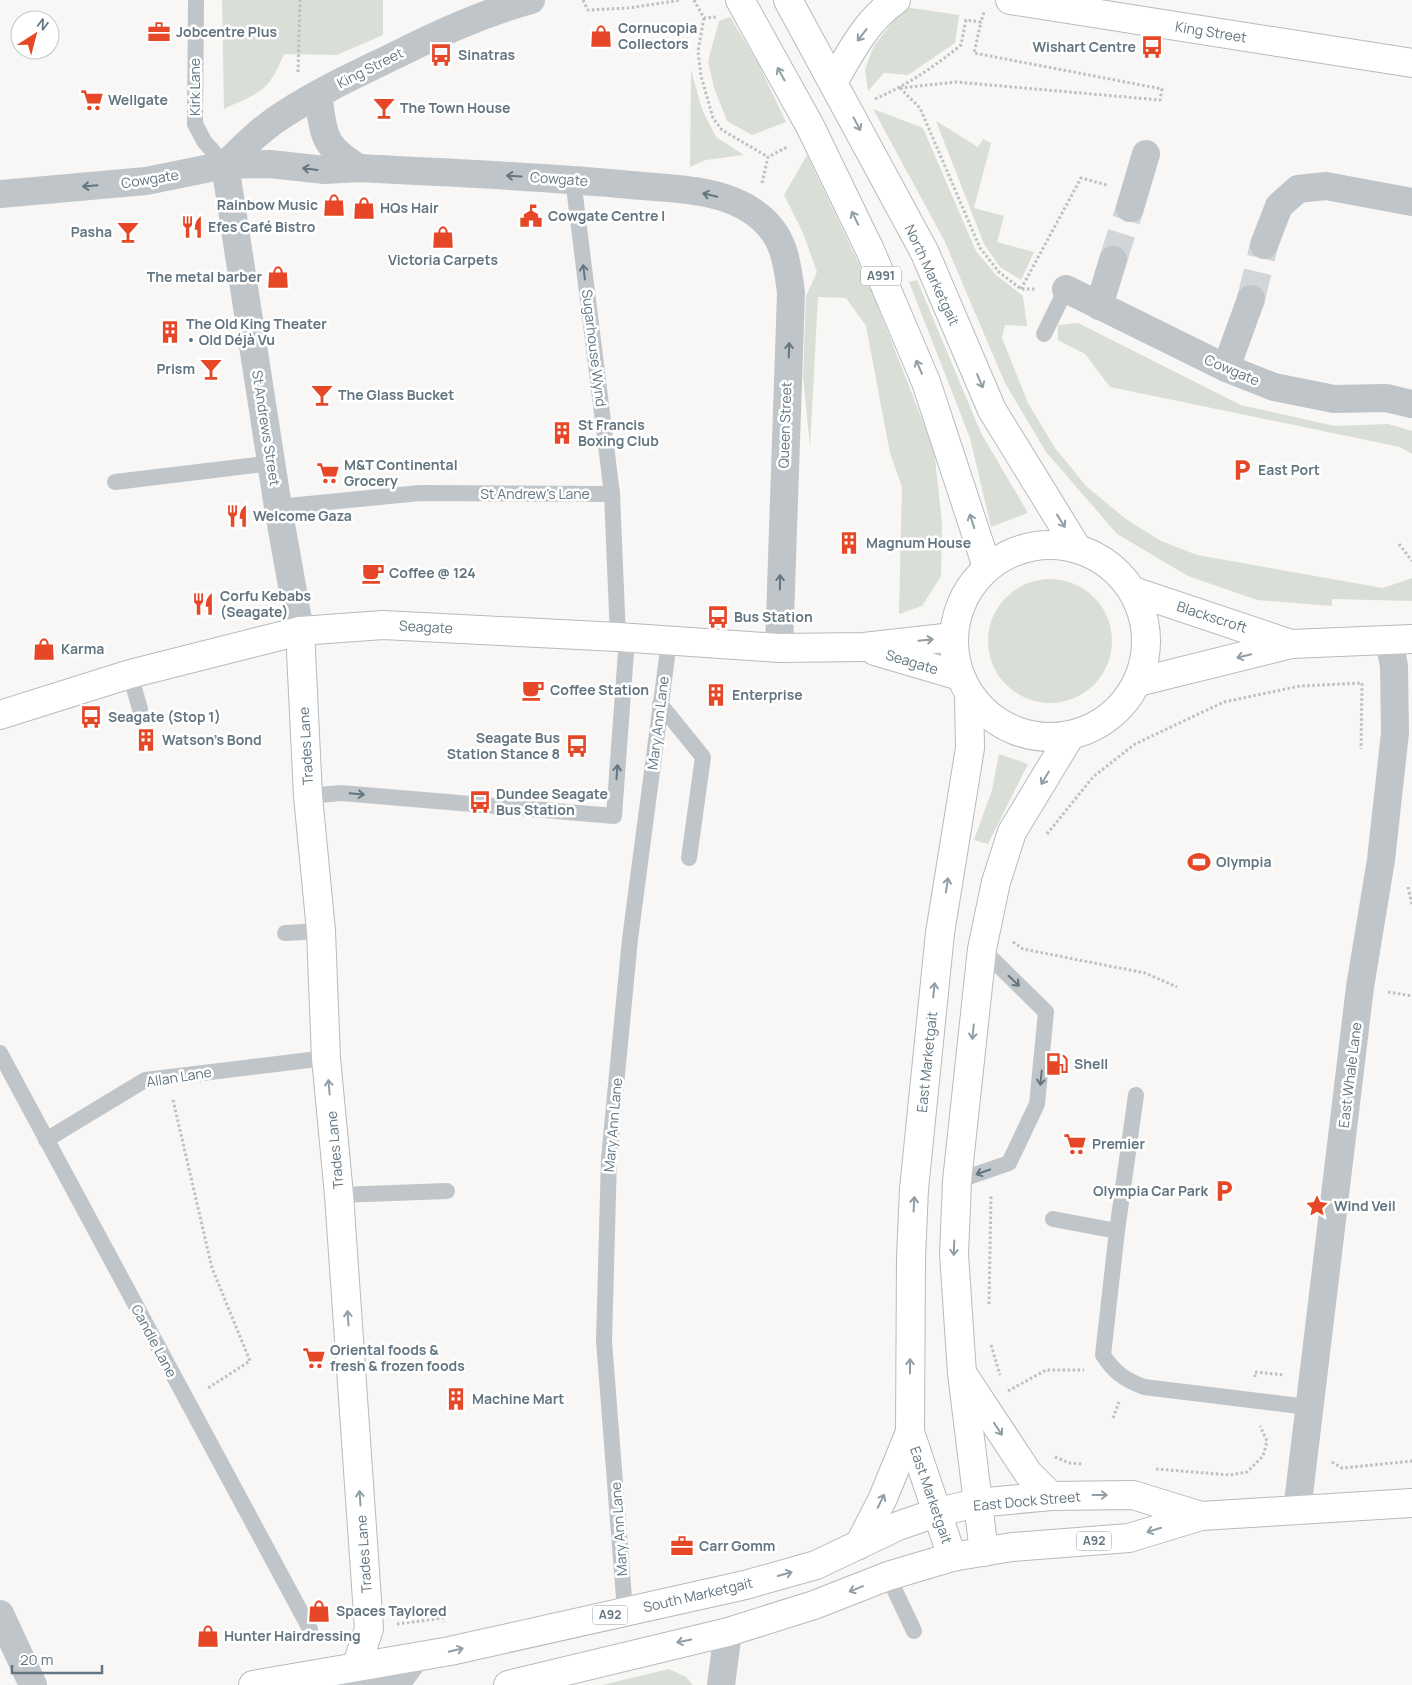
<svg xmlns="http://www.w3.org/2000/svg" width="1412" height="1685" font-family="Manrope,sans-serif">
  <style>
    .green { fill: #d9dfd6 }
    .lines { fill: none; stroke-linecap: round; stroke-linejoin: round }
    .street-tunnel { stroke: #d2d6d8; stroke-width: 28; stroke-dasharray: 28 14; stroke-linecap: butt }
    .secondary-casing { stroke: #b5bbbf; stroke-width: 30 }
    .primary-casing { stroke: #b6bbbe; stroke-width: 30 }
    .highway-casing { stroke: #b6babd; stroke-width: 30 }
    .path { stroke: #bdc0c2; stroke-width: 3; stroke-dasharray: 2.5 2.5; stroke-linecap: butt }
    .lane { stroke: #c0c5c9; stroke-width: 16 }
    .street { stroke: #c0c5c9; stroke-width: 28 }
    .secondary { stroke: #fff; stroke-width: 28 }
    .primary { stroke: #fff; stroke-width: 28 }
    .highway { stroke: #fff; stroke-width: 28 }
    .oneway { stroke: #919ea6 }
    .oneway2 { stroke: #627580 }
    .labels { text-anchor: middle; stroke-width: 5; stroke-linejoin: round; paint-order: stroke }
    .shield { fill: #fff; stroke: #919ea6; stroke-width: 1 }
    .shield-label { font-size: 12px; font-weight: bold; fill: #627580 }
    .poi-label { font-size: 14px; font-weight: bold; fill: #627580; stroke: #fff; text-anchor: start }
    .street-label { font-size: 14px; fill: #627580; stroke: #fff }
  </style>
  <rect width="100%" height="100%" fill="#f8f7f5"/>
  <g class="green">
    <path d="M222,0H383V35L337,55L284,54C268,93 260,92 224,109Z"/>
    <polygon points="904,7 959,15 955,43 908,75 884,73 868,91 865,69 874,46"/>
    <polygon points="730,17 758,63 786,122 752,135 727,121 714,88 708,61 719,21"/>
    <polygon points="691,70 702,109 716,137 744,155 706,160 690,167"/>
    <polygon points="873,109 923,128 976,251 996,275 1023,296 1027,326 1005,325 1002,338 1028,403 1055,448 1087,487 1126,519 1161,541 1197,555 1383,588 1412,578 1412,601 1332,599 1332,606 1257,600 1188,576 1117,534 1046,452 1005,383 944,240"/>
    <polygon points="936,121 978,147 983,139 991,143 974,208 1004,216 997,242 1034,252 1021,280 1000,267 984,244"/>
    <polygon points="807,155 871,289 934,450 942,522 941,576 922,606 899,614 902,487 890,453 866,326 846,298 818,297 810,447 803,376 806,296 817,272 803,233 784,195"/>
    <polygon points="917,280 981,433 1028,513 991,527 970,438 909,282"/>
    <polygon points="1078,323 1241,405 1335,426 1388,424 1412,431 1412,454 1400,447 1110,387 1085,354 1058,340 1058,325"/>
    <circle cx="1050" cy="641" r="62"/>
    <polygon points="999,754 1028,764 988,844 974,840 992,790"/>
    <polygon points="669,1669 686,1677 693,1685 602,1685"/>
  </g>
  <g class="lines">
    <g class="street-tunnel">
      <polyline points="1113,260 1130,208"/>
      <polyline points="1251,299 1264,245"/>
    </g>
    <defs>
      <g id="secondary">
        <polyline points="1010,0 1412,63"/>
        <path d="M834,81C851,51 867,20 896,0"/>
        <polyline points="300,631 308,796 321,931 326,1058 339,1195 369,1629 356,1667"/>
        <polyline points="875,651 960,676"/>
        <polyline points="0,715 130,674 300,631 383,625 618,637 779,648 864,647 953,637"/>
      </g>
      <g id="primary">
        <polyline points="740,0 810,126 870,250 926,382 987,567"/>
        <polyline points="788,0 925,253 992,410 1077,548"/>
        <circle cx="1050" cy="641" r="96"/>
        <polyline points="1133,591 1291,644"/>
        <polyline points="1138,682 1291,644 1412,639"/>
        <polyline points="966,1379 1028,1473 1051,1496"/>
        <polyline points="859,1545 883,1498 910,1432"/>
        <polyline points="984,1552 962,1373 954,1254 957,1181 982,949 996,882 1012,832 1070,736"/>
        <polyline points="952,1557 910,1432 911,1258 914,1189 940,933 970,748 969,695"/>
      </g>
      <g id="highway">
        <polyline points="253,1685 450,1651 745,1585 816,1565 898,1526 938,1512 977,1503 1051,1496 1133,1495 1201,1516"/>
        <polyline points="508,1685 728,1632 814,1605 888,1576 952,1557 1012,1547 1129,1538 1201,1516 1412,1503"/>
      </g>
    </defs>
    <use href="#secondary" class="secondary-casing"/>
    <use href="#primary" class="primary-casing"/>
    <use href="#highway" class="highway-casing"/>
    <g class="path">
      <polyline points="583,0 588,10 629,8 681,0"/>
      <polyline points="694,0 704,18 716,17"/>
      <polyline points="704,18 698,51 701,76 713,118 722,130 768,157"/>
      <polyline points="298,72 300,0"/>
      <polyline points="900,88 956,82 1160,100 1162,89 974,53 981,22"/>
      <polyline points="900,88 920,108 980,248 999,272 1021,289 1037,289"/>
      <path d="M875,99C907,85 934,67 961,45L966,20L981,22L984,12"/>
      <polyline points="762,183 768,157 787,147"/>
      <polyline points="1021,289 1081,178 1107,185"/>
      <polyline points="1399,544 1412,561"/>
      <polyline points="1047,834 1093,777 1135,744 1224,702 1300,686 1362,683 1361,749"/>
      <polyline points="1408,887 1412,905"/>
      <polyline points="1013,942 1023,949 1145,973 1177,987"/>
      <polyline points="1388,992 1412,996"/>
      <polyline points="173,1100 212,1268 250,1361 208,1388"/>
      <polyline points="989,1304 991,1195"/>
      <polyline points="991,1345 1000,1375"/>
      <polyline points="1255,1377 1255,1372 1284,1375"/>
      <polyline points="1008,1391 1046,1370 1084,1370"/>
      <polyline points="1113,1418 1119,1402"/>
      <polyline points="1055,1457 1069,1463 1082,1464"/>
      <polyline points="1332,1462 1342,1468 1412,1461"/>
      <polyline points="1156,1469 1230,1475 1247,1472 1263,1456 1267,1441 1260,1426"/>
      <polyline points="397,1624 443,1618 444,1622"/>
    </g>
    <g class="lane">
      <polyline points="196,0 195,124 204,141 225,165"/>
      <polyline points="573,179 612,494 618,637"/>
      <polyline points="1044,334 1066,289"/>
      <polyline points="115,482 272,463"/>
      <polyline points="278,507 420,493 612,494"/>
      <polyline points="130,674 140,709"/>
      <polyline points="660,704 703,757 689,858"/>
      <polyline points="308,796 341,793 614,816 627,638"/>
      <polyline points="285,933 321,931"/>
      <polyline points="0,1053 310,1629"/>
      <polyline points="46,1140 145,1080 326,1058"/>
      <polyline points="957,1181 1009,1163 1037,1104 1046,1012 982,949"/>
      <polyline points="339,1195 447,1191"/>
      <path d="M1053,1219L1117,1231L1103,1355C1114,1372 1125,1380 1144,1387L1308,1407"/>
      <polyline points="1117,1231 1136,1095"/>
      <polyline points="888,1576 914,1631"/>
      <polyline points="625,1611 604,1341 609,1158 630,939 669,642"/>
    </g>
    <g class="street">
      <path d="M318,94C324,135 322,146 359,168"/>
      <polyline points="225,165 278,507 300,631"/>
      <path d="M225,165C244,146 263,127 286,113C320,91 357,74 394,56C438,34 483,13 531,0"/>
      <path d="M0,194L146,181L225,165L270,164L325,170L359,168C449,173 540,176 631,185C671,189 721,188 755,213C784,234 787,260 791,293L779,648"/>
      <polyline points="1130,208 1146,154"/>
      <polyline points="1264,245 1279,206 1298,189 1326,186 1412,202"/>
      <polyline points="1066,289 1226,368 1274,387 1334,399 1386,398 1412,404"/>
      <polyline points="1099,306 1113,260"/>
      <polyline points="1226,368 1251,299"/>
      <polyline points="1297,1511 1360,987 1381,860 1395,733 1394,666 1389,640"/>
      <polyline points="0,1614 33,1685"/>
      <polyline points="326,1673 376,1685"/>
      <polyline points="395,1685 415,1658"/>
      <polyline points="721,1685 728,1632"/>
    </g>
    <use href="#secondary" class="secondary"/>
    <use href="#primary" class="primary"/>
    <use href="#highway" class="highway"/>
  </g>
  <defs><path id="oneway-shaft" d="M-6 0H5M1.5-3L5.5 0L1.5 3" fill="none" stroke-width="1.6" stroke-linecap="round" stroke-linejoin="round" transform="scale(1.25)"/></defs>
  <g class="oneway">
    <use href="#oneway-shaft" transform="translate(862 35) rotate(128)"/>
    <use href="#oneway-shaft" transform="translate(781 74) rotate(-119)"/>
    <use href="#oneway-shaft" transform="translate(857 124) rotate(62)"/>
    <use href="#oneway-shaft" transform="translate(855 218) rotate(-116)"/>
    <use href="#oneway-shaft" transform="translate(919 367) rotate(-113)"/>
    <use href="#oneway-shaft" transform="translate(980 381) rotate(67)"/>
    <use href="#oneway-shaft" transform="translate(972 521) rotate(-108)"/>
    <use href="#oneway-shaft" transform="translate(1061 521) rotate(58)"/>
    <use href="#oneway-shaft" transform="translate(926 640) rotate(-6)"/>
    <use href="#oneway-shaft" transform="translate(1244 656) rotate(166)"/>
    <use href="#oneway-shaft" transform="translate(1045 778) rotate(121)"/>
    <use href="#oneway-shaft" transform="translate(947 885) rotate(-81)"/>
    <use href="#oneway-shaft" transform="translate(934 990) rotate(-84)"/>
    <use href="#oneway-shaft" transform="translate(973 1032) rotate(96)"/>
    <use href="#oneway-shaft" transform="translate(329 1087) rotate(-95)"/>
    <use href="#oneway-shaft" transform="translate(914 1204) rotate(-87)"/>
    <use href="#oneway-shaft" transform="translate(954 1248) rotate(92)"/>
    <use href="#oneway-shaft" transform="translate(348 1318) rotate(-94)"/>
    <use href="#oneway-shaft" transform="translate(910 1366) rotate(-90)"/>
    <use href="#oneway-shaft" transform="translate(998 1429) rotate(56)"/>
    <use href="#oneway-shaft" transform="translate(1100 1495)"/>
    <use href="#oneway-shaft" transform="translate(360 1498) rotate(-94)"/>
    <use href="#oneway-shaft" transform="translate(881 1501) rotate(-64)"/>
    <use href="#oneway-shaft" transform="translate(1154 1530) rotate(163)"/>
    <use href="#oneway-shaft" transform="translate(785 1574) rotate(-16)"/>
    <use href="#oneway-shaft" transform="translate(856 1589) rotate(158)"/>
    <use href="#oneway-shaft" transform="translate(684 1641) rotate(168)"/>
    <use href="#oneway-shaft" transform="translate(456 1650) rotate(-13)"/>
  </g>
  <g class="oneway2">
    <use href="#oneway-shaft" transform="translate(310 169) rotate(-173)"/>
    <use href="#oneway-shaft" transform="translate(514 176) rotate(-177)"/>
    <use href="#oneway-shaft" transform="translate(90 186) rotate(175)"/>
    <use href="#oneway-shaft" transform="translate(710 195) rotate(-167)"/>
    <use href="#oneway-shaft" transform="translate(584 272) rotate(-97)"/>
    <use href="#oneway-shaft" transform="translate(789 350) rotate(-88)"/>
    <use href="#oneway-shaft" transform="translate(780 582) rotate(-89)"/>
    <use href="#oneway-shaft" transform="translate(617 772) rotate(-86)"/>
    <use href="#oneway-shaft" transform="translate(357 794) rotate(5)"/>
    <use href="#oneway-shaft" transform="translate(1014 981) rotate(44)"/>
    <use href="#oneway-shaft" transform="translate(1041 1078) rotate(96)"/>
    <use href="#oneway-shaft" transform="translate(983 1172) rotate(161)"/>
  </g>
  <defs>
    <symbol id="office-bare" viewBox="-9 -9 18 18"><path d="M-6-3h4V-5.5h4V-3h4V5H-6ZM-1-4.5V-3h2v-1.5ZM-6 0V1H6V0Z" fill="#e64726" stroke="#fff" stroke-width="2.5" paint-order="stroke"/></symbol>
    <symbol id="shop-bare" viewBox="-9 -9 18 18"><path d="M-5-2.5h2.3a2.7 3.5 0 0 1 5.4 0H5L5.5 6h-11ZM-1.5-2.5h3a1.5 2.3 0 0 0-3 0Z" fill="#e64726" stroke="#fff" stroke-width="2.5" paint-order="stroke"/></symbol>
    <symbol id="bus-bare" viewBox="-9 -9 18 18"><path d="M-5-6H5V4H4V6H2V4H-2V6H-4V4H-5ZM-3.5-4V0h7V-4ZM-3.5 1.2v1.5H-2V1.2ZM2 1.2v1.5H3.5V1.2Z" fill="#e64726" stroke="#fff" stroke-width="2.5" paint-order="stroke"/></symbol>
    <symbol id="supermarket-bare" viewBox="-9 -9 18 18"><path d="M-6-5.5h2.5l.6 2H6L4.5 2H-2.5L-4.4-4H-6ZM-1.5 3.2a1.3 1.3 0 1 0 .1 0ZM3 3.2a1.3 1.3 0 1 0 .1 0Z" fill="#e64726" stroke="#fff" stroke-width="2.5" paint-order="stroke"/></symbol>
    <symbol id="bar-bare" viewBox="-9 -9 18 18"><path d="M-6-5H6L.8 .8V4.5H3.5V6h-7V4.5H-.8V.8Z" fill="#e64726" stroke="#fff" stroke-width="2.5" paint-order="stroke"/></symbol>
    <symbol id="civic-bare" viewBox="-9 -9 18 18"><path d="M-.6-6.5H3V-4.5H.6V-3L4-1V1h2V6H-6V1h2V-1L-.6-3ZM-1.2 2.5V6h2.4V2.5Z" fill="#e64726" stroke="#fff" stroke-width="2.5" paint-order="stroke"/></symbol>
    <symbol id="restaurant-bare" viewBox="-9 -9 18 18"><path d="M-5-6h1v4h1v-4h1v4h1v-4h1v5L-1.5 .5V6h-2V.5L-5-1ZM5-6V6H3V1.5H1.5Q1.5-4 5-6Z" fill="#e64726" stroke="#fff" stroke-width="2.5" paint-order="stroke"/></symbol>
    <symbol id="building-bare" viewBox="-9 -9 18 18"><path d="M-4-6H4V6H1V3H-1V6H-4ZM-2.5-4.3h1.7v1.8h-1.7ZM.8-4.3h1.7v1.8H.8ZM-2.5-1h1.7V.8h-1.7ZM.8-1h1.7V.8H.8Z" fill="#e64726" stroke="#fff" stroke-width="2.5" paint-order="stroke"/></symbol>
    <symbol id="parking-bare" viewBox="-9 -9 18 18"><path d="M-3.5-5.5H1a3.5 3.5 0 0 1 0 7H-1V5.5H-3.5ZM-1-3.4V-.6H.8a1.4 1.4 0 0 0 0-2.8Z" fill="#e64726" stroke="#fff" stroke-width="2.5" paint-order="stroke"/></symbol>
    <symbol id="cafe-bare" viewBox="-9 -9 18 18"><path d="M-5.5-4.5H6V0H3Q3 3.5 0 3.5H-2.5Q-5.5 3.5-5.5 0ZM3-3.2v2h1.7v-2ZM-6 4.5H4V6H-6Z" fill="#e64726" stroke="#fff" stroke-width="2.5" paint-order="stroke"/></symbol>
    <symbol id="stadium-bare" viewBox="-9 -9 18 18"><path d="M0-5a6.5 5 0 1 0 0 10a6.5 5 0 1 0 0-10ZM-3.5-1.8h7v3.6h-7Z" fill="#e64726" stroke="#fff" stroke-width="2.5" paint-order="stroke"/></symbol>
    <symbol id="fuel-bare" viewBox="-9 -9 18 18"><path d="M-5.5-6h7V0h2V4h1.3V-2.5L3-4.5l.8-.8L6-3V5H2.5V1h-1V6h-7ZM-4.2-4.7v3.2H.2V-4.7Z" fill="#e64726" stroke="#fff" stroke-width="2.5" paint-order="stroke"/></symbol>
    <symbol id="sight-bare" viewBox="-9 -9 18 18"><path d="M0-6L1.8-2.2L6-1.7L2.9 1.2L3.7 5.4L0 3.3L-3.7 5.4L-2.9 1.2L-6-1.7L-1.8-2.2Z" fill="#e64726" stroke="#fff" stroke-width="2.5" paint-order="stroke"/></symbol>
  </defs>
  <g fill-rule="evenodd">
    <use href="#office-bare" x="143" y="16" width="32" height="32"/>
    <use href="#shop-bare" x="585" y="20" width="32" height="32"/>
    <use href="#bus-bare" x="1136" y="31" width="32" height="32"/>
    <use href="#bus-bare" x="425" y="39" width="32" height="32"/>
    <use href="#supermarket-bare" x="76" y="84" width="32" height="32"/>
    <use href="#bar-bare" x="368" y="92" width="32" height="32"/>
    <use href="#shop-bare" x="318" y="189" width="32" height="32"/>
    <use href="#shop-bare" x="348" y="192" width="32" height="32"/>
    <use href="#civic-bare" x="515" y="200" width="32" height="32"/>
    <use href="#restaurant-bare" x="176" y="211" width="32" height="32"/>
    <use href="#bar-bare" x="112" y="216" width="32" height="32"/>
    <use href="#shop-bare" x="427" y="221" width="32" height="32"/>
    <use href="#shop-bare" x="262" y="261" width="32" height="32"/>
    <use href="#building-bare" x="154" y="316" width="32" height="32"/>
    <use href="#bar-bare" x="195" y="353" width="32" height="32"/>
    <use href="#bar-bare" x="306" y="379" width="32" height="32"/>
    <use href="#building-bare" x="546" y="417" width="32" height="32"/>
    <use href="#parking-bare" x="1226" y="454" width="32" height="32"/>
    <use href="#supermarket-bare" x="312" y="457" width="32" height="32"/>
    <use href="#restaurant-bare" x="221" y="500" width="32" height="32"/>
    <use href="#building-bare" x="833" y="527" width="32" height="32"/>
    <use href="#cafe-bare" x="357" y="557" width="32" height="32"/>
    <use href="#restaurant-bare" x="187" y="588" width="32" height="32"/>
    <use href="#bus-bare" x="702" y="601" width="32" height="32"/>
    <use href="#shop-bare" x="28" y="633" width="32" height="32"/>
    <use href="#cafe-bare" x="517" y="674" width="32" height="32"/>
    <use href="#building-bare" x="700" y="679" width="32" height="32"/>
    <use href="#bus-bare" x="75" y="701" width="32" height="32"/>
    <use href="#building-bare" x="130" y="724" width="32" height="32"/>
    <use href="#bus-bare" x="561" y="730" width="32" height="32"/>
    <use href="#bus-bare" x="464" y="786" width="32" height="32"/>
    <use href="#stadium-bare" x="1183" y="846" width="32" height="32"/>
    <use href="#fuel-bare" x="1041" y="1048" width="32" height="32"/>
    <use href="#supermarket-bare" x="1059" y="1128" width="32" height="32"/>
    <use href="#parking-bare" x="1208" y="1175" width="32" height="32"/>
    <use href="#sight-bare" x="1301" y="1190" width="32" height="32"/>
    <use href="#supermarket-bare" x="298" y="1342" width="32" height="32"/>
    <use href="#building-bare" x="440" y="1383" width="32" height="32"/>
    <use href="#office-bare" x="666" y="1530" width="32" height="32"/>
    <use href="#shop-bare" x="303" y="1595" width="32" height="32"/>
    <use href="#shop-bare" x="192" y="1620" width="32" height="32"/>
  </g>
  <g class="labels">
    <g class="shield">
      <rect x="861" y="266.5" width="40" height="19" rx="4"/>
      <rect x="1076.5" y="1531.5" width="35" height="19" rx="4"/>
      <rect x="592.5" y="1605.5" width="35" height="19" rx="4"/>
    </g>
    <g class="shield-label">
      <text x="881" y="280">A991</text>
      <text x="1094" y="1545">A92</text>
      <text x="610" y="1619">A92</text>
    </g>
    <g class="poi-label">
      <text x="618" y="33">Cornucopia<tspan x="618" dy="16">Collectors</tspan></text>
      <text x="176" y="37">Jobcentre Plus</text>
      <text x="1136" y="52" text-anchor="end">Wishart Centre</text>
      <text x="458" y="60">Sinatras</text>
      <text x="108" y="105">Wellgate</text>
      <text x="400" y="113">The Town House</text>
      <text x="318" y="210" text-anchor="end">Rainbow Music</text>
      <text x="380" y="213">HQs Hair</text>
      <text x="548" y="221">Cowgate Centre l</text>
      <text x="208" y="232">Efes Café Bistro</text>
      <text x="112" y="237" text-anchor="end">Pasha</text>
      <text x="443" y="265" text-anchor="middle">Victoria Carpets</text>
      <text x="262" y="282" text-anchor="end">The metal barber</text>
      <text x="186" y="329">The Old King Theater<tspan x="186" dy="16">• Old Déjà Vu</tspan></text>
      <text x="195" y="374" text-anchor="end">Prism</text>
      <text x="338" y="400">The Glass Bucket</text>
      <text x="578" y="430">St Francis<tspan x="578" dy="16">Boxing Club</tspan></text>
      <text x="344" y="470">M&amp;T Continental<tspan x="344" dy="16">Grocery</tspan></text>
      <text x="1258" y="475">East Port</text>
      <text x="253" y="521">Welcome Gaza</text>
      <text x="866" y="548">Magnum House</text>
      <text x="389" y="578">Coffee @ 124</text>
      <text x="220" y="601">Corfu Kebabs<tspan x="220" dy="16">(Seagate)</tspan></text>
      <text x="734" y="622">Bus Station</text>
      <text x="61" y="654">Karma</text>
      <text x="550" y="695">Coffee Station</text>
      <text x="732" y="700">Enterprise</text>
      <text x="108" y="722">Seagate (Stop 1)</text>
      <text x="560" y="743" text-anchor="end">Seagate Bus<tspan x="560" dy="16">Station Stance 8</tspan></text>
      <text x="162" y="745">Watson's Bond</text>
      <text x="496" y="799">Dundee Seagate<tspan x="496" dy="16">Bus Station</tspan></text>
      <text x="1216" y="867">Olympia</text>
      <text x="1074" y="1069">Shell</text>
      <text x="1092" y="1149">Premier</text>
      <text x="1208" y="1196" text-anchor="end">Olympia Car Park</text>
      <text x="1334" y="1211">Wind Veil</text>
      <text x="330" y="1355">Oriental foods &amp;<tspan x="330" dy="16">fresh &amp; frozen foods</tspan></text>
      <text x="472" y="1404">Machine Mart</text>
      <text x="699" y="1551">Carr Gomm</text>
      <text x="336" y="1616">Spaces Taylored</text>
      <text x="224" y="1641">Hunter Hairdressing</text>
    </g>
    <g class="street-label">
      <text transform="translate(1211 32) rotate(9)" y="5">King Street</text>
      <text transform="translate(370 68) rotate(-27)" y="5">King Street</text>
      <text transform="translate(195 87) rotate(-90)" y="5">Kirk Lane</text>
      <text transform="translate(150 179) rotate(-9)" y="5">Cowgate</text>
      <text transform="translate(559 179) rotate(4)" y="5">Cowgate</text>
      <text transform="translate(932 275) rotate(65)" y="5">North Marketgait</text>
      <text transform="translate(594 348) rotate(83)" y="5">Sugarhouse Wynd</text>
      <text transform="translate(1232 370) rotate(23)" y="5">Cowgate</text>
      <text transform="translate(785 425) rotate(-88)" y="5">Queen Street</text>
      <text transform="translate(266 428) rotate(81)" y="5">St Andrews Street</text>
      <text x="535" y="499">St Andrew's Lane</text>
      <text transform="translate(1212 617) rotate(18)" y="5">Blackscroft</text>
      <text transform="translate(426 627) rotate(3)" y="5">Seagate</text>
      <text transform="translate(912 662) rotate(17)" y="5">Seagate</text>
      <text transform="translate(658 723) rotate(-83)" y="5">Mary Ann Lane</text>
      <text transform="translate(306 746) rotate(-93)" y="5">Trades Lane</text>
      <text transform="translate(927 1062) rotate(-84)" y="5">East Marketgait</text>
      <text transform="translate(1350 1075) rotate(-83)" y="5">East Whale Lane</text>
      <text transform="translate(179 1077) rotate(-9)" y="5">Allan Lane</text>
      <text transform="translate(613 1125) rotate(-85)" y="5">Mary Ann Lane</text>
      <text transform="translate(335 1150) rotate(-95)" y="5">Trades Lane</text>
      <text transform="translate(154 1341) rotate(62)" y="5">Candle Lane</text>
      <text transform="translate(931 1495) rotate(71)" y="5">East Marketgait</text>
      <text transform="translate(1027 1501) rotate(-5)" y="5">East Dock Street</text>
      <text transform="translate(619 1529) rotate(-94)" y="5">Mary Ann Lane</text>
      <text transform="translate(364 1554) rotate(-94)" y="5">Trades Lane</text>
      <text transform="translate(698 1595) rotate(-13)" y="5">South Marketgait</text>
    </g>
  </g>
  <g transform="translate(35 35) rotate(36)"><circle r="24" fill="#ffffff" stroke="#c0c8cc"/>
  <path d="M0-4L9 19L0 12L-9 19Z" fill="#e64726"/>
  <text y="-8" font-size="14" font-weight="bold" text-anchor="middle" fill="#627580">N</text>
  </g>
  <path d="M12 1665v8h90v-8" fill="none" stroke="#627580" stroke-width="2.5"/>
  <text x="20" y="1665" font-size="15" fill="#627580" stroke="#ffffff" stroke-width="4" paint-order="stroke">20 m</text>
</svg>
